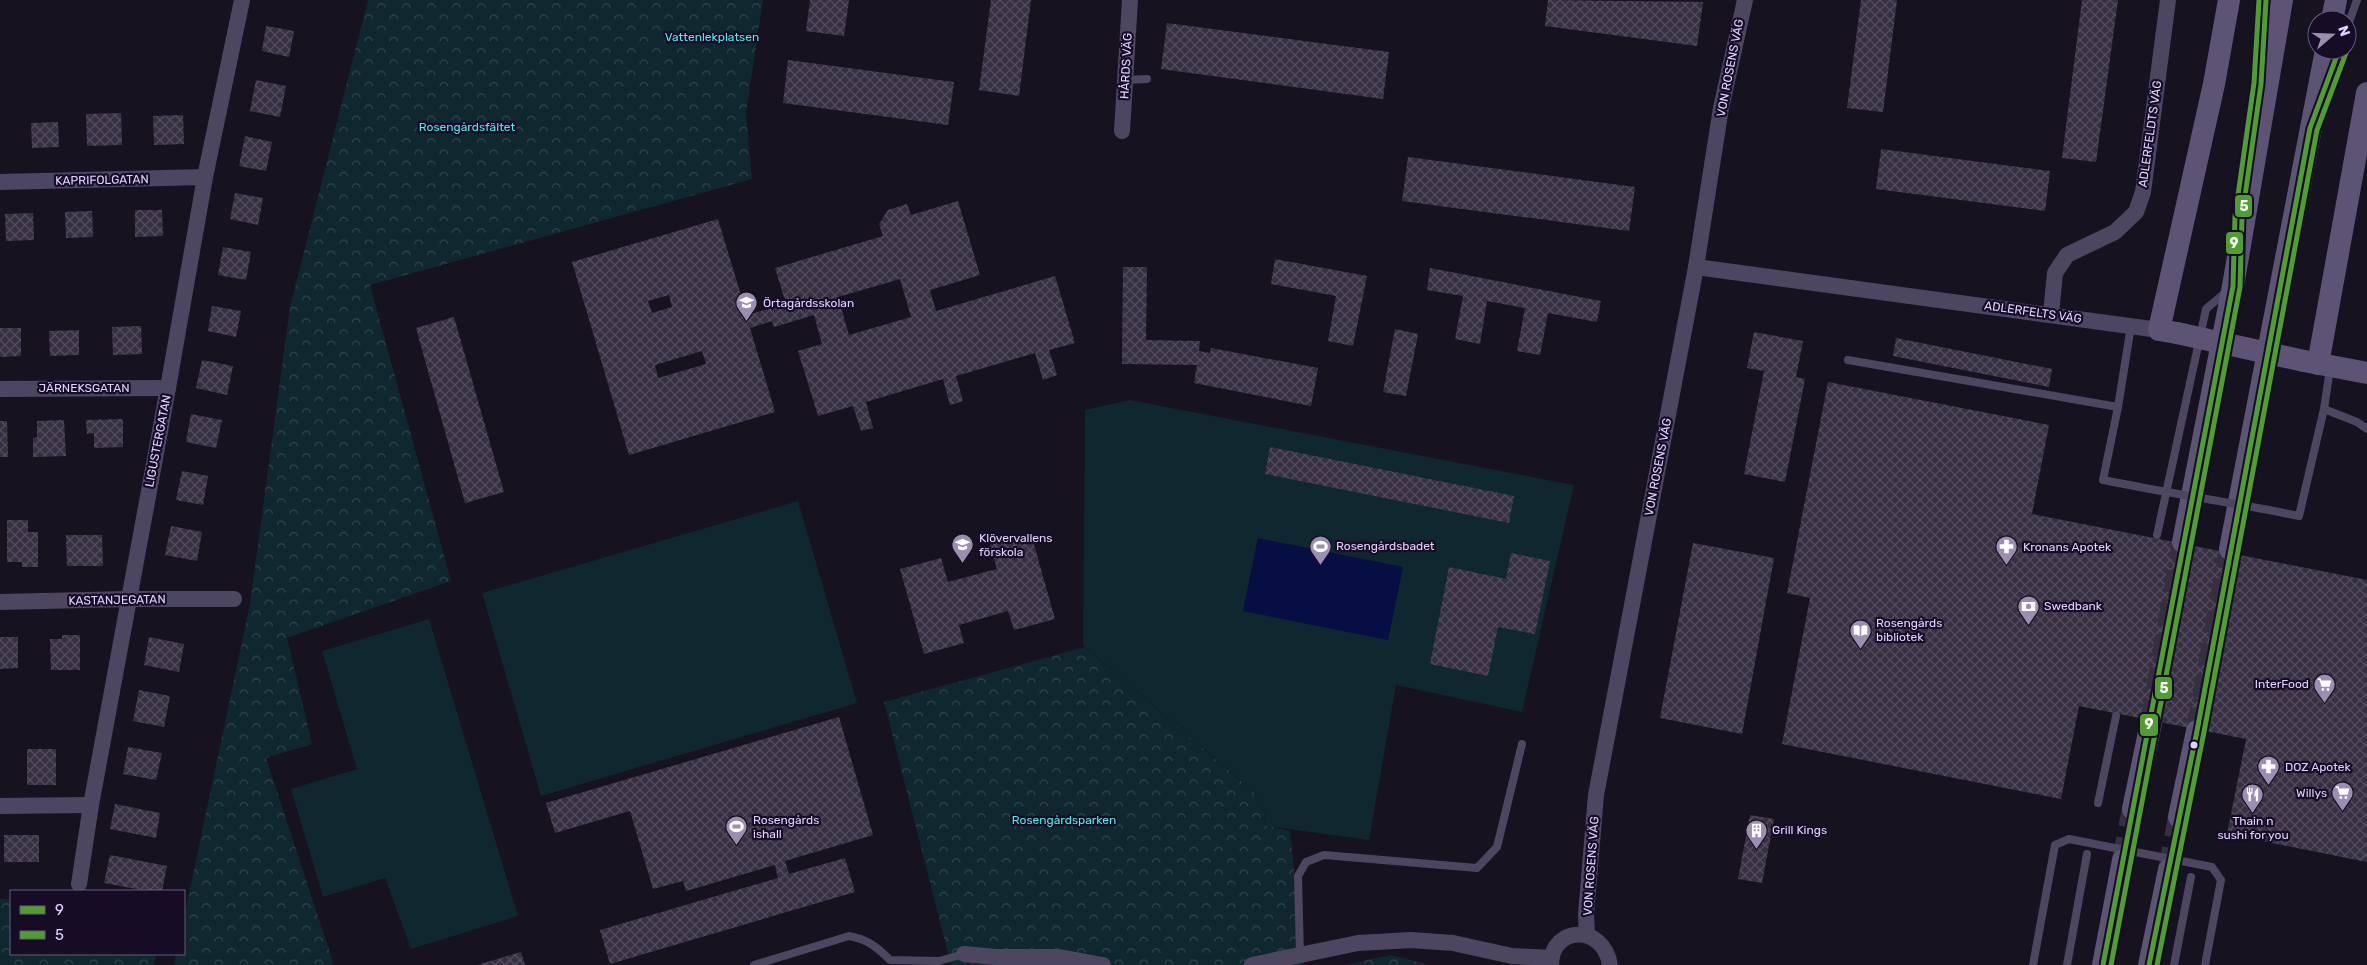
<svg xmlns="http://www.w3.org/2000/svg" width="2367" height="965" font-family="Rubik,sans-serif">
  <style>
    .park { fill: url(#park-crowns) }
    .pitch { fill: #0f272f }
    .water { fill: #060e43 }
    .building { fill: url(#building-cross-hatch); fill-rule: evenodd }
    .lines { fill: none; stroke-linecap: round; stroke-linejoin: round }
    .secondary-tunnel { stroke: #352f41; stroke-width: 22; stroke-dasharray: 22 11; stroke-linecap: butt }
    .lane { stroke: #4d4661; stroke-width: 8 }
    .street { stroke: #4d4661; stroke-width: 16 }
    .secondary { stroke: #5d5374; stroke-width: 22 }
    .lane-bridge { stroke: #4d4661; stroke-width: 8 }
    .secondary-bridge { stroke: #5d5374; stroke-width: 22 }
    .bus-1-casing { stroke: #160c26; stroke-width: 9 }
    .bus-2-casing { stroke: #160c26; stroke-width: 9 }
    .bus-1 { stroke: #509e2f; stroke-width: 5 }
    .bus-2 { stroke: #509e2f; stroke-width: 5 }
    .bus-dot { fill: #e1d1ff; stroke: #160c26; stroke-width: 2 }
    .labels { text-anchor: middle; stroke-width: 4.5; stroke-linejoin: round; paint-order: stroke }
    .park-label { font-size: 12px; fill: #50ece8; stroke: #160c26 }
    .street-label { font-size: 12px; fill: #e1d1ff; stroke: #160c26 }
    .poi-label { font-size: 12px; fill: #e1d1ff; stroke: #160c26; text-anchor: start }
    .line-badge { stroke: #160c26; stroke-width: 2 }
    .badge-label { font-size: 14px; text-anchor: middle; font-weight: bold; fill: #fff }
  </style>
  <defs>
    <pattern id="park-crowns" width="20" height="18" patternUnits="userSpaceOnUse" patternTransform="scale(1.25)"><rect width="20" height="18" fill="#0f272f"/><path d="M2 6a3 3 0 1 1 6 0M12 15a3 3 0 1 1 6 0" fill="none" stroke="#32454e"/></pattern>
    <pattern id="building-cross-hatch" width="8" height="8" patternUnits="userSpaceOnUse" patternTransform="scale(1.25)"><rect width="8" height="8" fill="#373042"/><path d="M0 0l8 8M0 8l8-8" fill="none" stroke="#544d5e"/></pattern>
  </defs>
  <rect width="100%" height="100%" fill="#171220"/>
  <g class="park">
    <polygon points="368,0 763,0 746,113 752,179 370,285 451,581 287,638 312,744 266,758 334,965 174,965 176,954 184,954 184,917 250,604 290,307"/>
    <polygon points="1085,647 1262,799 1266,825 1290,831 1304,965 951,965 884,702"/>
    <polygon points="0,899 11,899 11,954 156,954 154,965 0,965"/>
    <polygon points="1391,955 1430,965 1344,965"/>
  </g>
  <g class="pitch">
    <polygon points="1130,400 1574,485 1522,712 1396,685 1369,840 1267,826 1261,798 1083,645 1085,410"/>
    <polygon points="798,501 857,703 541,796 482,593"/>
    <polygon points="429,619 518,916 411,949 385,878 323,897 291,789 357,769 322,651"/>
  </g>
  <polygon class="water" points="1258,538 1403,567 1388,640 1243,611"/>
  <g class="building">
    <polygon points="810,0 849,0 844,36 806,31"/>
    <polygon points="991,0 1031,0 1019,96 979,90"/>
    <polygon points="1548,0 1703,2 1697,46 1545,26"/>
    <polygon points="1861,0 1897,0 1883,112 1847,108"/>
    <polygon points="2082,0 2118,0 2096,162 2062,158"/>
    <polygon points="1167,23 1389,52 1383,99 1161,69"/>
    <polygon points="266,26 294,31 289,57 262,51"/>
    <polygon points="788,60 954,82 948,125 783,103"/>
    <polygon points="256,80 286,86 280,117 250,111"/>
    <polygon points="121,113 122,145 87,146 86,114"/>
    <polygon points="183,115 184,144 154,145 153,116"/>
    <polygon points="58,122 59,147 32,148 31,123"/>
    <polygon points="245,136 272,142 266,171 239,166"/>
    <polygon points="1881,149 2050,171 2045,211 1876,189"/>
    <polygon points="1408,157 1635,187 1629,231 1402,201"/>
    <polygon points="235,193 263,198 258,225 230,219"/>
    <path d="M958,201L980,275L930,290L936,311L1055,276L1075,343L1049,350L1057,375L1043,380L1035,353L956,376L963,401L950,405L943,379L866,402L873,428L861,431L853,406L818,416L798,351L822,344L814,315L774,327L772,321L750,328L775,412L629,455L572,262L718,219L747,315L786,304L775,268L883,236L879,224L888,210L907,204L911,215ZM900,279L911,317L849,335L838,297ZM669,295L672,307L652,313L648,301ZM702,351L706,364L658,378L655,365Z"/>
    <polygon points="135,210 162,210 163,236 135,237"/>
    <polygon points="92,211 93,237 66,238 65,212"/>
    <polygon points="33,213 34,240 6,241 5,214"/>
    <polygon points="223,247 251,252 246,280 218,275"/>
    <polygon points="1275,259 1367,276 1353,346 1328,341 1336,296 1271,284"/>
    <polygon points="1123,267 1147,267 1146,340 1200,341 1199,351 1210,353 1211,348 1318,368 1311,406 1194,383 1197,365 1122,364"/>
    <polygon points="1430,268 1601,301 1597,322 1548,313 1540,355 1517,351 1525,308 1487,301 1480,344 1455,339 1463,296 1427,290"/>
    <polygon points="212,306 241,311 236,337 208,331"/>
    <polygon points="454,317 504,492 465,503 416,328"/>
    <polygon points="141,326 142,354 113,355 112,327"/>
    <polygon points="0,328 21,328 21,356 0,357"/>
    <polygon points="1395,329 1418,334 1406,396 1383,392"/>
    <polygon points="79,330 79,355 50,356 49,331"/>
    <polygon points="1754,332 1803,341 1796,377 1805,379 1785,482 1744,474 1764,371 1747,368"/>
    <polygon points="1896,338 2052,369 2049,387 1893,356"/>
    <polygon points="202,360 233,366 227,395 196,388"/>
    <polygon points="1828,382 2049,425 2032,514 2367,580 2367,862 2227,834 2246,739 2079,706 2061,799 1782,744 1810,598 1787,593"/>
    <polygon points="191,414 222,420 216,448 186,442"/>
    <polygon points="123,419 123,447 94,448 94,433 87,434 86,420"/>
    <polygon points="64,420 66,456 33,457 33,438 37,437 37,421"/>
    <polygon points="0,421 7,421 8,457 0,457"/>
    <polygon points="1270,447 1514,496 1509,523 1265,474"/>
    <polygon points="182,471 208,476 203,505 176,500"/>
    <polygon points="7,520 28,520 28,532 38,532 38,567 22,567 22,562 7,562"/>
    <polygon points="171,526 202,532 197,561 165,555"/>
    <polygon points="1031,534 1055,619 1014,630 1008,611 959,625 964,643 924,654 900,569 941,558 948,582 997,569 990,545"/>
    <polygon points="66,535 102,535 103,566 67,566"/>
    <polygon points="1693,543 1774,558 1742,734 1660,718"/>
    <polygon points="1511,553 1550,561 1535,634 1498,627 1488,676 1430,664 1449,567 1506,579"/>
    <polygon points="62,635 80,635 80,670 51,670 50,639 62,639"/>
    <polygon points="0,637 18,637 18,668 0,669"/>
    <polygon points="149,637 184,644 179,672 144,665"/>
    <polygon points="139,690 170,696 164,727 133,721"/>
    <polygon points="839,717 873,835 785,861 789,874 845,858 855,892 610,964 600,930 778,878 775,865 686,891 683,881 653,889 630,811 555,833 546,803"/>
    <polygon points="128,747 162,753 156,780 123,774"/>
    <rect x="27" y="749" width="29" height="36"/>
    <polygon points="115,804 160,813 156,838 110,829"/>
    <polygon points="1750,815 1774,819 1762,883 1738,879"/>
    <rect x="4" y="835" width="35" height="27"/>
    <polygon points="110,855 167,866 162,891 147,891 104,883"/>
    <polygon points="521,952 525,965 477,965"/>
  </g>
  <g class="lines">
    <g class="secondary-tunnel">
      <polyline points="2151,723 2183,542"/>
      <polyline points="2197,731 2230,549"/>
      <polyline points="2123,860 2133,809"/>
      <polyline points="2169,870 2179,817"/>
    </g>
    <g class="lane">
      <polyline points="2347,28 2357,0"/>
      <polyline points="2332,68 2339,50"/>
      <polyline points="1125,80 1147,79"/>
      <polyline points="2241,174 2254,83 2259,0"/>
      <polyline points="2131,326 2118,407 2103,480 2150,489"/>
      <polyline points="1848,360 2118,407"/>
      <polyline points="2324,409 2357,422 2367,429"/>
      <polyline points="2269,510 2299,516 2324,409 2330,369"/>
      <polyline points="2157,535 2206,309 2226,292"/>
      <polyline points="2098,803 2116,716"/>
      <polyline points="1300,955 1298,876 1306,862 1324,855 1477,868 1497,847 1522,744"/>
      <path d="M754,965L849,936C867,939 877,947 890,960L939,961L964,954"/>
      <polyline points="2033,965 2055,845 2069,839 2212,867 2221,880 2205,965"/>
      <polyline points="2067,965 2087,854"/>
      <polyline points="2174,965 2191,877"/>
    </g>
    <g class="street">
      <polyline points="1122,131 1130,0"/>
      <polyline points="0,182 205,177"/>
      <polyline points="1696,267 2159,330"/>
      <polyline points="2051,314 2055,273 2067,255 2115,232 2136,212 2143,192 2168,0"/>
      <polyline points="0,389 168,388"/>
      <polyline points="0,602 129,599 234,599"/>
      <polyline points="0,806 91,805"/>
      <polyline points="79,884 91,805 168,388 205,177 242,0"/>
      <polyline points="1587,935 1586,914 1596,795 1696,267 1721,108 1745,0"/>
      <polyline points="964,954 996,957 1059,957 1103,965"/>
      <polyline points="1252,965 1358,943 1411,940 1453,943 1512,956 1551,958"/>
      <path d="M1551,965C1551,926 1603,923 1610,965"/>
    </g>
    <g class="secondary">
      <polyline points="2332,20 2336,0"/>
      <polyline points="2177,333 2159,330 2214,84 2229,0"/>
      <polyline points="2304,361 2367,373"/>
      <polyline points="2318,364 2367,93"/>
      <polyline points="2183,542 2233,286 2282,0"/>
      <polyline points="2230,549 2326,50"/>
      <polyline points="2133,809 2151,723"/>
      <polyline points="2179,817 2197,731"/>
      <polyline points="2103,965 2123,860"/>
      <polyline points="2149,965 2169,870"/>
    </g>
    <polyline class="lane-bridge" points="2150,489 2269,510"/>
    <polyline class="secondary-bridge" points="2177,333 2304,361"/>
    <defs>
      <g id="bus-1">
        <polyline points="2103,965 2233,286 2235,216 2254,83 2259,0"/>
        <polyline points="2149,965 2197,731 2310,128 2339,50"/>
      </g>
      <g id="bus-2">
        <polyline points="2111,965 2240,287 2242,217 2261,84 2266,0"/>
        <polyline points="2157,965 2204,732 2317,130 2346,53"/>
      </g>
    </defs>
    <use href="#bus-1" class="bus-1-casing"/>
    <use href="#bus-2" class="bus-2-casing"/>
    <use href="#bus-1" class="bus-1"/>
    <use href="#bus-2" class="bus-2"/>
  </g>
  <defs>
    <symbol id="school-pin" viewBox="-11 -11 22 30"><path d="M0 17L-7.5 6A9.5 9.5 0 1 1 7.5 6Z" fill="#9a8eb1" stroke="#160c26"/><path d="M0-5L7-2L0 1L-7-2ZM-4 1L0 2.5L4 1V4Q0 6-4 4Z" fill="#fff"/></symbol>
    <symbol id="stadium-pin" viewBox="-11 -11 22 30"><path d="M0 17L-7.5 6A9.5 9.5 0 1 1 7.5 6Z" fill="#9a8eb1" stroke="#160c26"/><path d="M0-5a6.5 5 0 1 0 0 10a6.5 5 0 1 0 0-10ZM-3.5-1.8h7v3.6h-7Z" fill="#fff"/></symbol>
    <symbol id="pharmacy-pin" viewBox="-11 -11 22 30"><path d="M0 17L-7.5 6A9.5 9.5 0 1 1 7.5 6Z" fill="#9a8eb1" stroke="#160c26"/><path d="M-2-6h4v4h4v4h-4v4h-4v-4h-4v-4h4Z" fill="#fff"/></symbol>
    <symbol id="bank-pin" viewBox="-11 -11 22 30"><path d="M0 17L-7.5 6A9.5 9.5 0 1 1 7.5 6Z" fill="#9a8eb1" stroke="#160c26"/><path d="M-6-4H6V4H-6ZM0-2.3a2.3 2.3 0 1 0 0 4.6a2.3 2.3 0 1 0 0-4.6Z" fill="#fff"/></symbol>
    <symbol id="library-pin" viewBox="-11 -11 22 30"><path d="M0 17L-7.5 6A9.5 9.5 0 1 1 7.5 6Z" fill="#9a8eb1" stroke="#160c26"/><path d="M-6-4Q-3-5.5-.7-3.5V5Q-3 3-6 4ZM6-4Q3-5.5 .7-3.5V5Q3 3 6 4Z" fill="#fff"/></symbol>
    <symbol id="supermarket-pin" viewBox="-11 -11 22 30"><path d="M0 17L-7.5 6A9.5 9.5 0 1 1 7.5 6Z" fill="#9a8eb1" stroke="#160c26"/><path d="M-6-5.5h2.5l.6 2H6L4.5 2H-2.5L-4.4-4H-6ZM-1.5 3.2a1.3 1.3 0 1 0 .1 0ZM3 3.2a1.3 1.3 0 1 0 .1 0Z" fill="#fff"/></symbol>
    <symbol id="restaurant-pin" viewBox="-11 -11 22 30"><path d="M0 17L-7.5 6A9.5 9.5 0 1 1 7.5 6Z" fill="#9a8eb1" stroke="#160c26"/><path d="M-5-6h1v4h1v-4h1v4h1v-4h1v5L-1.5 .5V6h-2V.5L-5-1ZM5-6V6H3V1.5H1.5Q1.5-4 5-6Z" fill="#fff"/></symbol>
    <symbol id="building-pin" viewBox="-11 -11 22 30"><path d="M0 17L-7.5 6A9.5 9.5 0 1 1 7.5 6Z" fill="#9a8eb1" stroke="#160c26"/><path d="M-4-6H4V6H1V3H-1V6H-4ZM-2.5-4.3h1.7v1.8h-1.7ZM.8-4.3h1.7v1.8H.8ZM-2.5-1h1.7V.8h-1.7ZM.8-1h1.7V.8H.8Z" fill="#fff"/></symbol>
  </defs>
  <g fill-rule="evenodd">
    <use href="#school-pin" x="734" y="290" width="25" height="34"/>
    <use href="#school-pin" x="950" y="532" width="25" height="34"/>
    <use href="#stadium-pin" x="1308" y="534" width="25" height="34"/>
    <use href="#pharmacy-pin" x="1994" y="534" width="25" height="34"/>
    <use href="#bank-pin" x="2016" y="594" width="25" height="34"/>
    <use href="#library-pin" x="1848" y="618" width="25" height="34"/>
    <use href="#supermarket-pin" x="2312" y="672" width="25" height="34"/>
    <use href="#pharmacy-pin" x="2256" y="754" width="25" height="34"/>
    <use href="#supermarket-pin" x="2330" y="780" width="25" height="34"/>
    <use href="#restaurant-pin" x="2240" y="782" width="25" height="34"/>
    <use href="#stadium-pin" x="724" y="814" width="25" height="34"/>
    <use href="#building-pin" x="1744" y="818" width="25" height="34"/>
  </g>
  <circle class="bus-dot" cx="2194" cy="745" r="4.5"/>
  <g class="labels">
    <g class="park-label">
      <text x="712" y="41">Vattenlekplatsen</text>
      <text x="467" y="131">Rosengårdsfältet</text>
      <text x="1064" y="824">Rosengårdsparken</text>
    </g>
    <g class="street-label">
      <text transform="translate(1126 66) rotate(-87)" y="4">HÅRDS VÄG</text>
      <text transform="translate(1730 68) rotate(-79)" y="4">VON ROSENS VÄG</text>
      <text transform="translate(2150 134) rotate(-82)" y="4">ADLERFELDTS VÄG</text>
      <text transform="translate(102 180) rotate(-1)" y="4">KAPRIFOLGATAN</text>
      <text transform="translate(2033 312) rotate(8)" y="4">ADLERFELTS VÄG</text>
      <text x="84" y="392">JÄRNEKSGATAN</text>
      <text transform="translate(158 441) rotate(-79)" y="4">LIGUSTERGATAN</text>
      <text transform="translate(1658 467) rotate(-79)" y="4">VON ROSENS VÄG</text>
      <text transform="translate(117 600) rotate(-1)" y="4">KASTANJEGATAN</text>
      <text transform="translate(1591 866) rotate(-86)" y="4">VON ROSENS VÄG</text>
    </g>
    <g class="poi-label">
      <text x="763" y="307">Örtagårdsskolan</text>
      <text x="979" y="542">Klövervallens<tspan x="979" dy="14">förskola</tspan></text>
      <text x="1336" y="550">Rosengårdsbadet</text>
      <text x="2023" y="551">Kronans Apotek</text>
      <text x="2044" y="610">Swedbank</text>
      <text x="1876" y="627">Rosengårds<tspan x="1876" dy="14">bibliotek</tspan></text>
      <text x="2309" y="688" text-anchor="end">InterFood</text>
      <text x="2285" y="771">DOZ Apotek</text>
      <text x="2327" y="797" text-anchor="end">Willys</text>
      <text x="753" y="824">Rosengårds<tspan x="753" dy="14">ishall</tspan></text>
      <text x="2253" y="825" text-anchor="middle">Thain n<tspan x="2253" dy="14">sushi for you</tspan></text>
      <text x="1772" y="834">Grill Kings</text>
    </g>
  </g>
  <g class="line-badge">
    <rect x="2234" y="194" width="19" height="24" rx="5" fill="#509e2f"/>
    <rect x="2225" y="231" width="19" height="24" rx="5" fill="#509e2f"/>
    <rect x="2154" y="676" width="19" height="24" rx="5" fill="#509e2f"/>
    <rect x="2139" y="713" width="20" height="24" rx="5" fill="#509e2f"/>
  </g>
  <g class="badge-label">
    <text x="2244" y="211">5</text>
    <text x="2234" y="248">9</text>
    <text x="2164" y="693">5</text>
    <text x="2149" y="729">9</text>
  </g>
  <rect x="10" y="890" width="175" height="65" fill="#160c26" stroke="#675b7d"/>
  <rect x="20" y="906" width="25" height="8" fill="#509e2f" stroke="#675b7d"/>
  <text x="55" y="915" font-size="15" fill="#e1d1ff">9</text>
  <rect x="20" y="931" width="25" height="8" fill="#509e2f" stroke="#675b7d"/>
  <text x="55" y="940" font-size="15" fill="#e1d1ff">5</text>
  <g transform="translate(2332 35) rotate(71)"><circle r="24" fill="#160c26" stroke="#675b7d"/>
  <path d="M0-4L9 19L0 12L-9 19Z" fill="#9a8eb1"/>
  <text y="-8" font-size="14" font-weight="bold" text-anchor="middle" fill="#e1d1ff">N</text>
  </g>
</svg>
